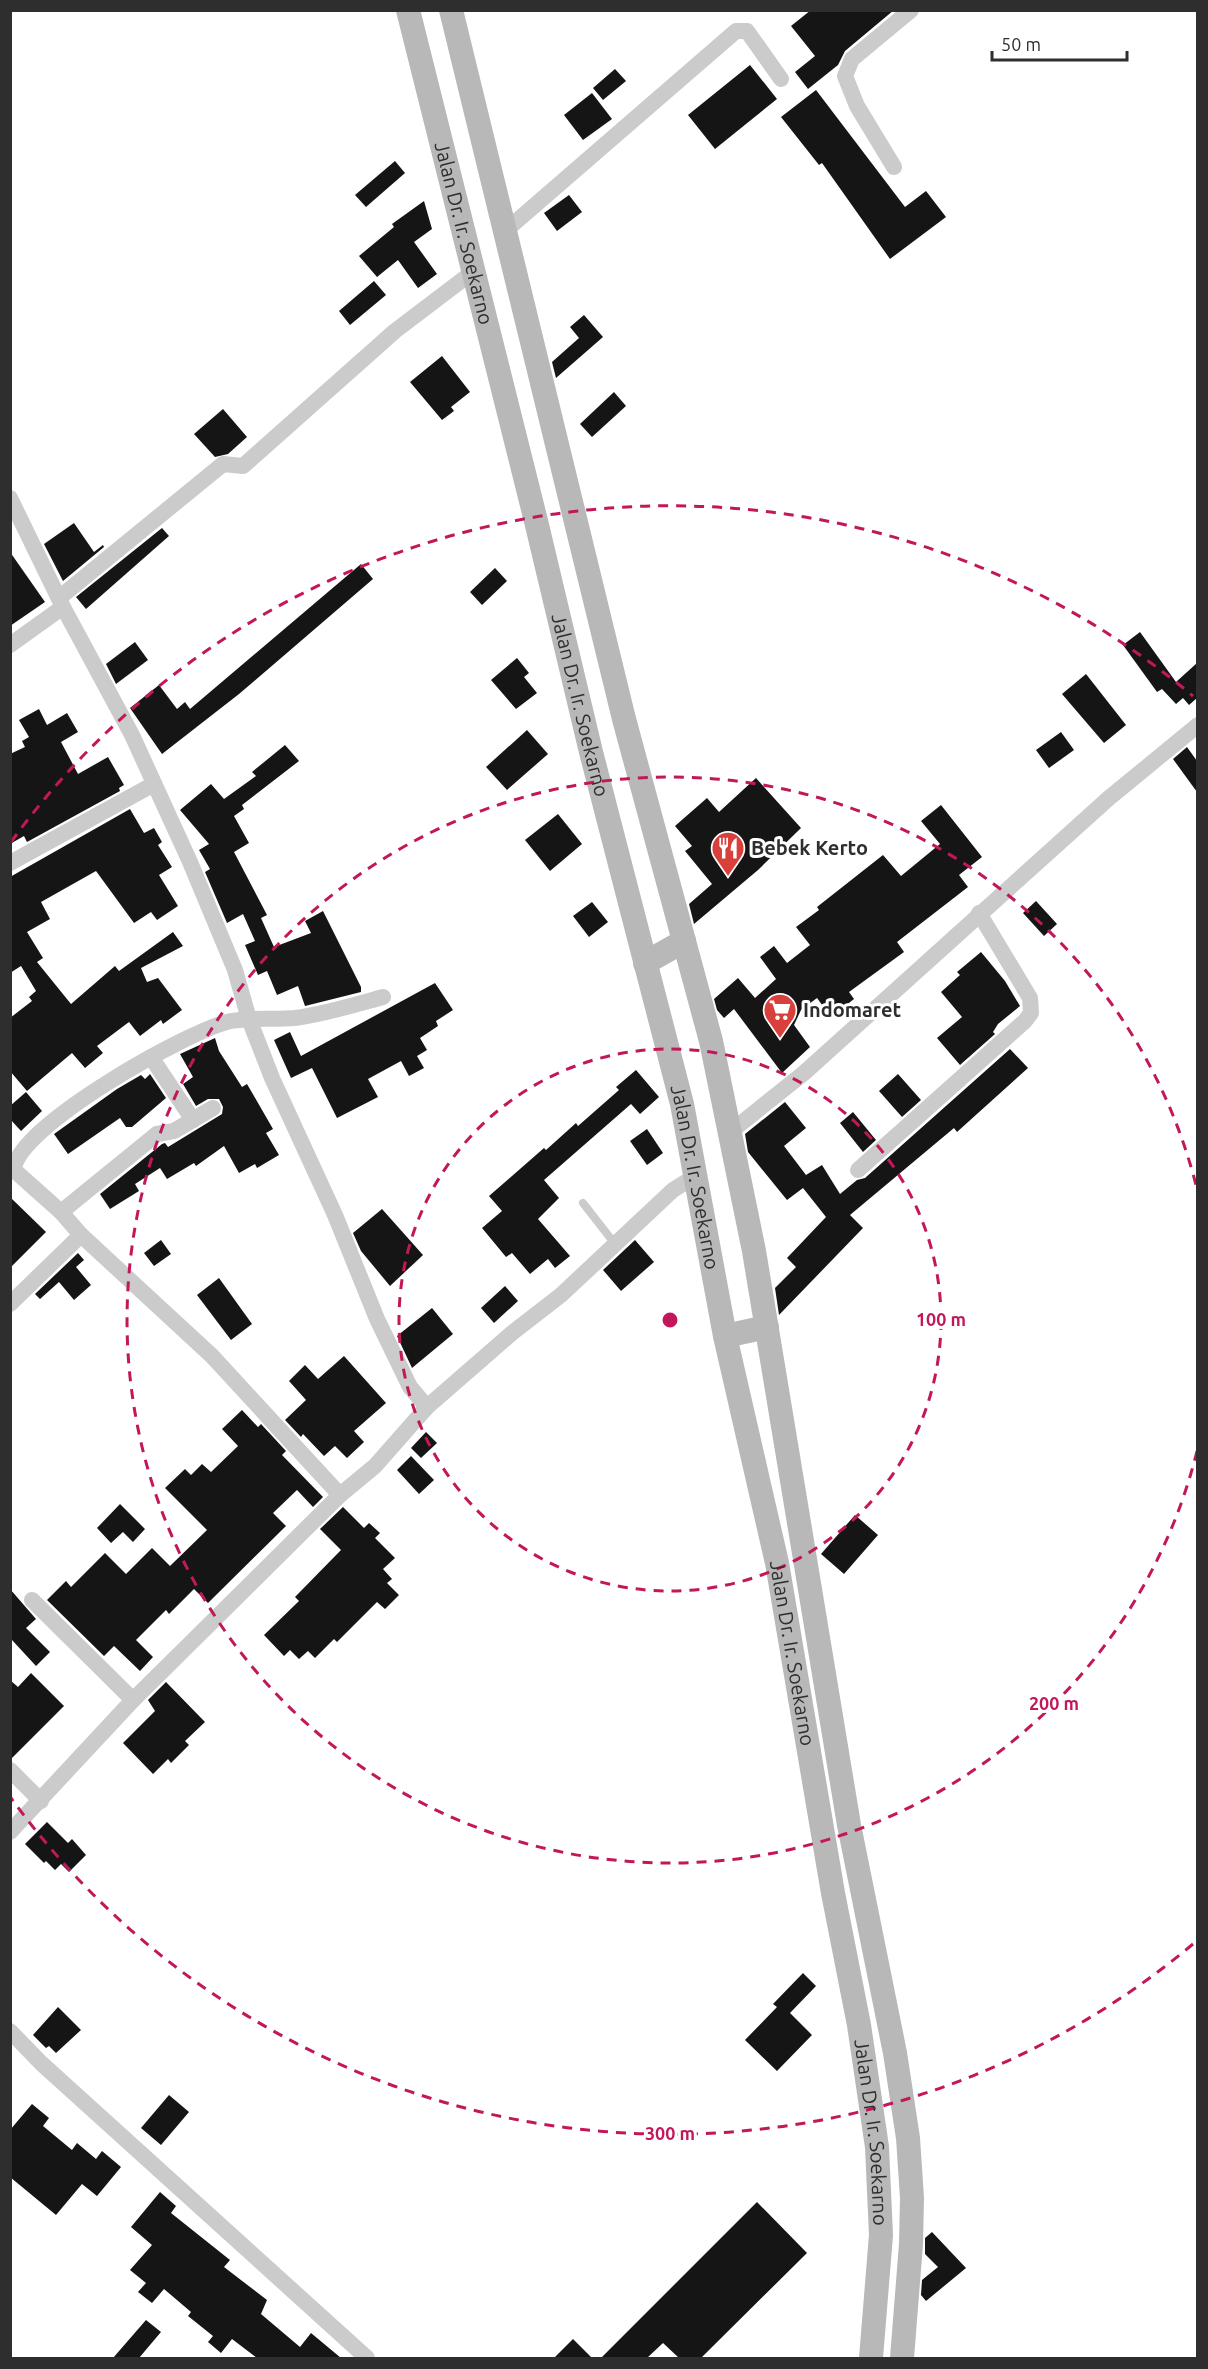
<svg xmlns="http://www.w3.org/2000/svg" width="1208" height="2369" font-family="Ubuntu,sans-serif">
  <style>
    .building { fill: #151515 }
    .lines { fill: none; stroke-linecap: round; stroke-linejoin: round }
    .lane { stroke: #cbcbcb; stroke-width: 8 }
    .street { stroke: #cbcbcb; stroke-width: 16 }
    .secondary { stroke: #b8b8b8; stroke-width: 24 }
    .ring { fill: none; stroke: #c2185b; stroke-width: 3; stroke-dasharray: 10 8 }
    .labels { text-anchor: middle; stroke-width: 6; stroke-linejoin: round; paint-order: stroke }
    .street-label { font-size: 20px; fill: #2e2e2e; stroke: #fff }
    .poi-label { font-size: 20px; font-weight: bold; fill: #2e2e2e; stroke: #fff; text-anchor: start }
    .centre { fill: #c2185b; stroke: #fff; stroke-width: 3 }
    .ring-label { font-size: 18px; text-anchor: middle; font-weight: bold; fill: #c2185b; stroke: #fff; stroke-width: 6; stroke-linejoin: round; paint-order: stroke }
  </style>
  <rect width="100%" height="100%" fill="#fff"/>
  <g class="building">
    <polygon points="811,10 894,10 845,51 838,65 808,89 795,72 815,56 791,26"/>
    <polygon points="750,65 777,99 715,149 688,115"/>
    <polygon points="615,69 626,81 603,100 593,88"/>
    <polygon points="816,90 905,207 926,191 946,217 890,259 822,163 819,165 781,117"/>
    <polygon points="592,93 612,119 583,140 564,115"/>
    <polygon points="395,161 405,173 366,207 355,195"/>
    <polygon points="569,195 582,212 557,231 544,213"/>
    <polygon points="424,201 432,229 414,242 437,274 418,288 398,260 377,277 359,256 394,227 392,224"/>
    <polygon points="374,281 386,295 350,325 339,311"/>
    <polygon points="584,315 603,337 556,378 552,362 579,338 570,327"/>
    <polygon points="442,356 470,392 451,407 454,411 442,420 410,382"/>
    <polygon points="614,392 626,406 592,437 580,424"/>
    <polygon points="223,409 247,437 228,454 215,457 194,434"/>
    <polygon points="74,523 94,552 103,545 104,547 63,581 44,544"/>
    <polygon points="162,528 169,536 86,609 76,597"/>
    <polygon points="10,552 45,602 10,626"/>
    <polygon points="361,564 373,579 239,694 162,754 130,708 159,685 177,709 185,702 190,709"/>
    <polygon points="495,568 507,581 482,605 470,592"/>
    <polygon points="1140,632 1176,682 1197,663 1197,698 1189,705 1183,698 1176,704 1162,689 1157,692 1123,645"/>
    <polygon points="135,642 148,660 116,684 106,664"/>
    <polygon points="517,658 529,673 524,677 537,693 516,709 491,680"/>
    <polygon points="1086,674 1126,725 1104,743 1062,694"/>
    <polygon points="39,709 47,725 67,713 78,732 61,742 78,774 108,757 124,785 119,788 120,791 27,842 24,836 10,844 10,754 25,747 22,741 29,737 19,720"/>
    <polygon points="527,730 548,754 507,790 486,767"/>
    <polygon points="1061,732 1074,750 1049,768 1036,750"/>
    <polygon points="285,745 299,761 242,805 244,809 234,816 249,843 234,852 267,915 261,918 274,947 311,933 305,921 323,911 361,987 361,992 305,1006 298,986 277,995 267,971 258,975 245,945 255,941 243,914 227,923 205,872 210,869 199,850 209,844 180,810 211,784 224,799 256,776 252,772"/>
    <polygon points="1187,747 1197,761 1197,792 1173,759"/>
    <polygon points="756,778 801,828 758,870 694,924 689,904 712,884 685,851 692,846 675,826 707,798 719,812"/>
    <polygon points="941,805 982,857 959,875 968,887 897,942 904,952 849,992 854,999 831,1017 817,998 801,1010 794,1025 810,1047 782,1073 734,1009 724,1018 717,1010 714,999 738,978 755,998 776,979 760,957 774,946 787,963 810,945 796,927 819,910 817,907 883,855 901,876 940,844 921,821"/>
    <polygon points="130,809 144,833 154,828 162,842 158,845 172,867 159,875 178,906 157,920 151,912 134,923 96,871 41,902 50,919 27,932 43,958 37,962 71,1004 115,966 119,971 173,932 183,946 141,968 147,982 158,978 182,1010 163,1024 161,1020 140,1036 129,1022 97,1046 103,1053 85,1068 72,1053 27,1091 10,1071 10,1018 32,1001 29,997 36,991 21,966 10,973 10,877"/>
    <polygon points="558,814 582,844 550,871 525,840"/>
    <polygon points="1036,901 1057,924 1044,936 1023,913"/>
    <polygon points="592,902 608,922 589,937 573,916"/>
    <polygon points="981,952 1005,981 1020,1006 998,1024 993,1032 995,1034 960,1065 937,1038 962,1017 941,992 960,975 957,972"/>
    <polygon points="435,983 453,1010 436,1021 438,1026 420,1038 427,1050 417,1056 424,1068 409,1076 401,1061 368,1079 378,1097 337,1118 312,1068 291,1078 274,1040 290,1032 301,1056"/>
    <polygon points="215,1038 219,1051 242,1087 247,1084 273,1129 266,1133 279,1155 257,1168 255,1164 239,1173 224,1146 196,1166 194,1163 167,1179 160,1168 135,1184 139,1191 110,1209 100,1194 162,1144 165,1143 168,1147 222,1114 223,1107 219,1099 208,1099 196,1106 183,1084 193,1077 180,1054"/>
    <polygon points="1010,1049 1028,1068 957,1132 954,1128 850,1215 863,1228 779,1315 775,1288 796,1267 787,1258 826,1217 803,1188 787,1200 748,1152 745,1134 785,1102 806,1128 784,1146 806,1175 822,1165 840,1194 857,1180 865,1178"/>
    <polygon points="636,1070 659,1097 640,1114 631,1104 544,1180 559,1198 538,1219 570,1256 555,1268 548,1259 530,1274 512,1253 506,1257 482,1228 502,1211 489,1196 544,1148 546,1150 576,1123 578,1126 619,1090 616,1087"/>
    <polygon points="150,1074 166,1098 132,1127 126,1127 120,1118 68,1154 54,1134 117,1089 141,1075 145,1079"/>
    <polygon points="898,1074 921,1100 902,1117 879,1091"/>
    <polygon points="26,1092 42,1111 21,1131 10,1119 10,1106"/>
    <polygon points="853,1112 876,1140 863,1152 840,1123"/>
    <polygon points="647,1129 663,1153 647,1165 630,1141"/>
    <polygon points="10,1197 46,1232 10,1268"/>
    <polygon points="382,1209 423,1255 390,1286 361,1251 353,1233"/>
    <polygon points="161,1240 171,1254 154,1266 144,1253"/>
    <polygon points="635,1240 654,1262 621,1291 603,1270"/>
    <polygon points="78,1253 84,1260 76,1267 91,1285 74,1300 59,1282 40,1299 35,1294"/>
    <polygon points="219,1278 252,1324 231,1340 197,1295"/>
    <polygon points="505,1286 518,1301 494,1323 481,1308"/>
    <polygon points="432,1308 453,1334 412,1368 397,1336"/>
    <polygon points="344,1356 386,1403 354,1431 364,1442 347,1458 335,1446 324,1456 303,1434 301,1437 285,1420 306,1400 289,1381 305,1365 318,1379"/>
    <polygon points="242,1410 258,1427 261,1424 286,1451 282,1455 323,1497 313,1507 297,1490 273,1513 286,1526 208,1603 194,1589 169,1614 166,1610 136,1640 153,1657 140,1671 114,1646 104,1656 47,1600 66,1581 71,1587 105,1553 126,1574 152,1548 170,1566 207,1530 165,1488 185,1469 191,1475 202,1464 211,1472 238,1446 222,1429"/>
    <polygon points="426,1432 437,1443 421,1458 411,1448"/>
    <polygon points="411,1456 434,1480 419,1494 397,1470"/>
    <polygon points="120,1504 145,1529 133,1542 123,1532 111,1543 97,1528"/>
    <polygon points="343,1507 364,1528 369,1523 380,1533 375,1538 395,1558 383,1569 392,1579 387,1583 399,1595 385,1609 377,1602 337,1642 334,1639 315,1658 308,1651 299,1659 290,1650 284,1656 264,1635 299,1601 295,1597 341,1550 320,1529"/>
    <polygon points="855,1515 878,1535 844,1574 821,1554"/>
    <polygon points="10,1589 36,1619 26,1628 50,1652 36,1666 12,1640 10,1642"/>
    <polygon points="31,1673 64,1706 10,1760 10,1680 18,1687"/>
    <polygon points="166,1682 205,1722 185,1741 189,1745 171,1763 168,1759 153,1774 123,1743 155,1711 148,1700"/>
    <polygon points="47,1822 68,1843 72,1839 86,1855 69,1872 61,1864 55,1870 46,1861 44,1863 25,1844"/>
    <polygon points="803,1973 816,1986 790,2013 812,2035 777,2071 745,2040 777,2007 773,2004"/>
    <polygon points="58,2007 81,2030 56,2053 49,2046 46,2048 33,2035"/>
    <polygon points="169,2095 189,2112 161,2145 141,2128"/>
    <polygon points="32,2104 49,2118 43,2126 72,2150 77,2143 96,2159 102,2151 121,2167 97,2196 82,2184 56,2215 10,2177 10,2130"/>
    <polygon points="160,2192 176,2206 171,2213 230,2260 224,2267 267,2300 261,2314 300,2347 311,2333 341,2358 257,2358 232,2339 221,2353 208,2342 213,2336 188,2316 191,2312 164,2289 152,2303 138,2292 146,2283 130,2270 152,2245 131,2227"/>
    <polygon points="757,2202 807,2253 701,2358 679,2358 663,2343 647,2358 601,2358"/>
    <polygon points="932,2232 966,2268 926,2301 921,2295 922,2280 938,2267 925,2254 925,2238"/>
    <polygon points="146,2320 161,2332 139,2358 113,2358"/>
    <polygon points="573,2339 592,2358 554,2358"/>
  </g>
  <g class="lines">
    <polyline class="lane" points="583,1203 615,1244"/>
    <g class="street">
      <polyline points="894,167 857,106 845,76 852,59 911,10"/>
      <polyline points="504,232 736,31 747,31 781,79"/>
      <polyline points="10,498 63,607 132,735 190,862 235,970 249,1019 272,1078 335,1215 377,1319 410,1387 427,1407"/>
      <polyline points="59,598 223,464 243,466 395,331 474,271"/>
      <polyline points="10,645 63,607"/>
      <polyline points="10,863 154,784"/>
      <polyline points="151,1057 193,1120"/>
      <polyline points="729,1133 804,1073 1109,798 1198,725"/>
      <polyline points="858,1170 1025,1021 1031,1013 1030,998 979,913"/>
      <polyline points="61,1212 157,1134 174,1131 213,1108"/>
      <polyline points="81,1235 212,1356 340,1495"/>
      <path d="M10,1304L81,1235L61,1212L14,1170C16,1127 189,1030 231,1021C252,1017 273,1020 295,1018C325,1014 354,1005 383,997"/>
      <polyline points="32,1600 133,1700"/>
      <polyline points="10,1770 41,1801"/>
      <polyline points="10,1832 133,1700 340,1495 375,1466 427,1407 512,1333 561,1295 673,1190 697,1175"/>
      <polyline points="10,2031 41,2063 367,2358"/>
    </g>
    <g class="secondary">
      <path id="s1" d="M408,10L536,521L591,752L682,1104L725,1336L777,1563L833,1893L859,2025L877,2147L881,2235L871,2358"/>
      <polyline points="451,10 624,719 711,1041 754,1251 849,1825 895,2053 908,2138 912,2198 911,2244 902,2358"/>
      <polyline points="645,963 684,941"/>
      <polyline points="725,1336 767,1327"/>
    </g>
  </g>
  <g class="ring">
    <circle cx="670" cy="1320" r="271"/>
    <path d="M1197 1451A543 543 0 1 1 1197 1189"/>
    <path d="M1193 1944A814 814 0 0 1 11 1798M11 842A814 814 0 0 1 1193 696"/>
  </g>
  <defs>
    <symbol id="restaurant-pin" viewBox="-11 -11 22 30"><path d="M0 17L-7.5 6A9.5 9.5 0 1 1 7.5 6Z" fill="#d9403b" stroke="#fff"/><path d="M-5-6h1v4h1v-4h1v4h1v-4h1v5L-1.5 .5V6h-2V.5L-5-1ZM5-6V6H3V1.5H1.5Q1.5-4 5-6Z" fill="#fff"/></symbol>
    <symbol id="supermarket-pin" viewBox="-11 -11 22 30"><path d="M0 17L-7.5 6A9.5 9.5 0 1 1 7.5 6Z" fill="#d9403b" stroke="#fff"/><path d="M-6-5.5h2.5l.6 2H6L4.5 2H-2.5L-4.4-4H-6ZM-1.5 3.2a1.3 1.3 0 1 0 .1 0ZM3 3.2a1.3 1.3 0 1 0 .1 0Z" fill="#fff"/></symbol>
  </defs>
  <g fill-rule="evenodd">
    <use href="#restaurant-pin" x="709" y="829" width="38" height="52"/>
    <use href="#supermarket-pin" x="761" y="991" width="38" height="52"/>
  </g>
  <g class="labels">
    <g class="street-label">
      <text dy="7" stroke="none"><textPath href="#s1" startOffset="230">Jalan Dr. Ir. Soekarno</textPath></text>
      <text dy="7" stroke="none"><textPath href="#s1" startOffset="716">Jalan Dr. Ir. Soekarno</textPath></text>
      <text dy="7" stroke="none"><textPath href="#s1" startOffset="1202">Jalan Dr. Ir. Soekarno</textPath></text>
      <text dy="7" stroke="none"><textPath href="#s1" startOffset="1688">Jalan Dr. Ir. Soekarno</textPath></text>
      <text dy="7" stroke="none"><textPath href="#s1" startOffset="2174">Jalan Dr. Ir. Soekarno</textPath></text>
    </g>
    <g class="poi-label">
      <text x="751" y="855">Bebek Kerto</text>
      <text x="803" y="1017">Indomaret</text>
    </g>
  </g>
  <circle cx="670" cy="1320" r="9" class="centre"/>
  <g class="ring-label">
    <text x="941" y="1326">100 m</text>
    <text x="1054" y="1710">200 m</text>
    <text x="670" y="2140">300 m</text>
  </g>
  <rect width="1208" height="2369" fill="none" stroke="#2e2e2e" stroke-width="24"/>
  <path d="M992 51v9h135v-9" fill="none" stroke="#2e2e2e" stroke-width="3"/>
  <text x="1001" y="51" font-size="18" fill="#2e2e2e" stroke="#ffffff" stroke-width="4.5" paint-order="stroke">50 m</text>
</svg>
